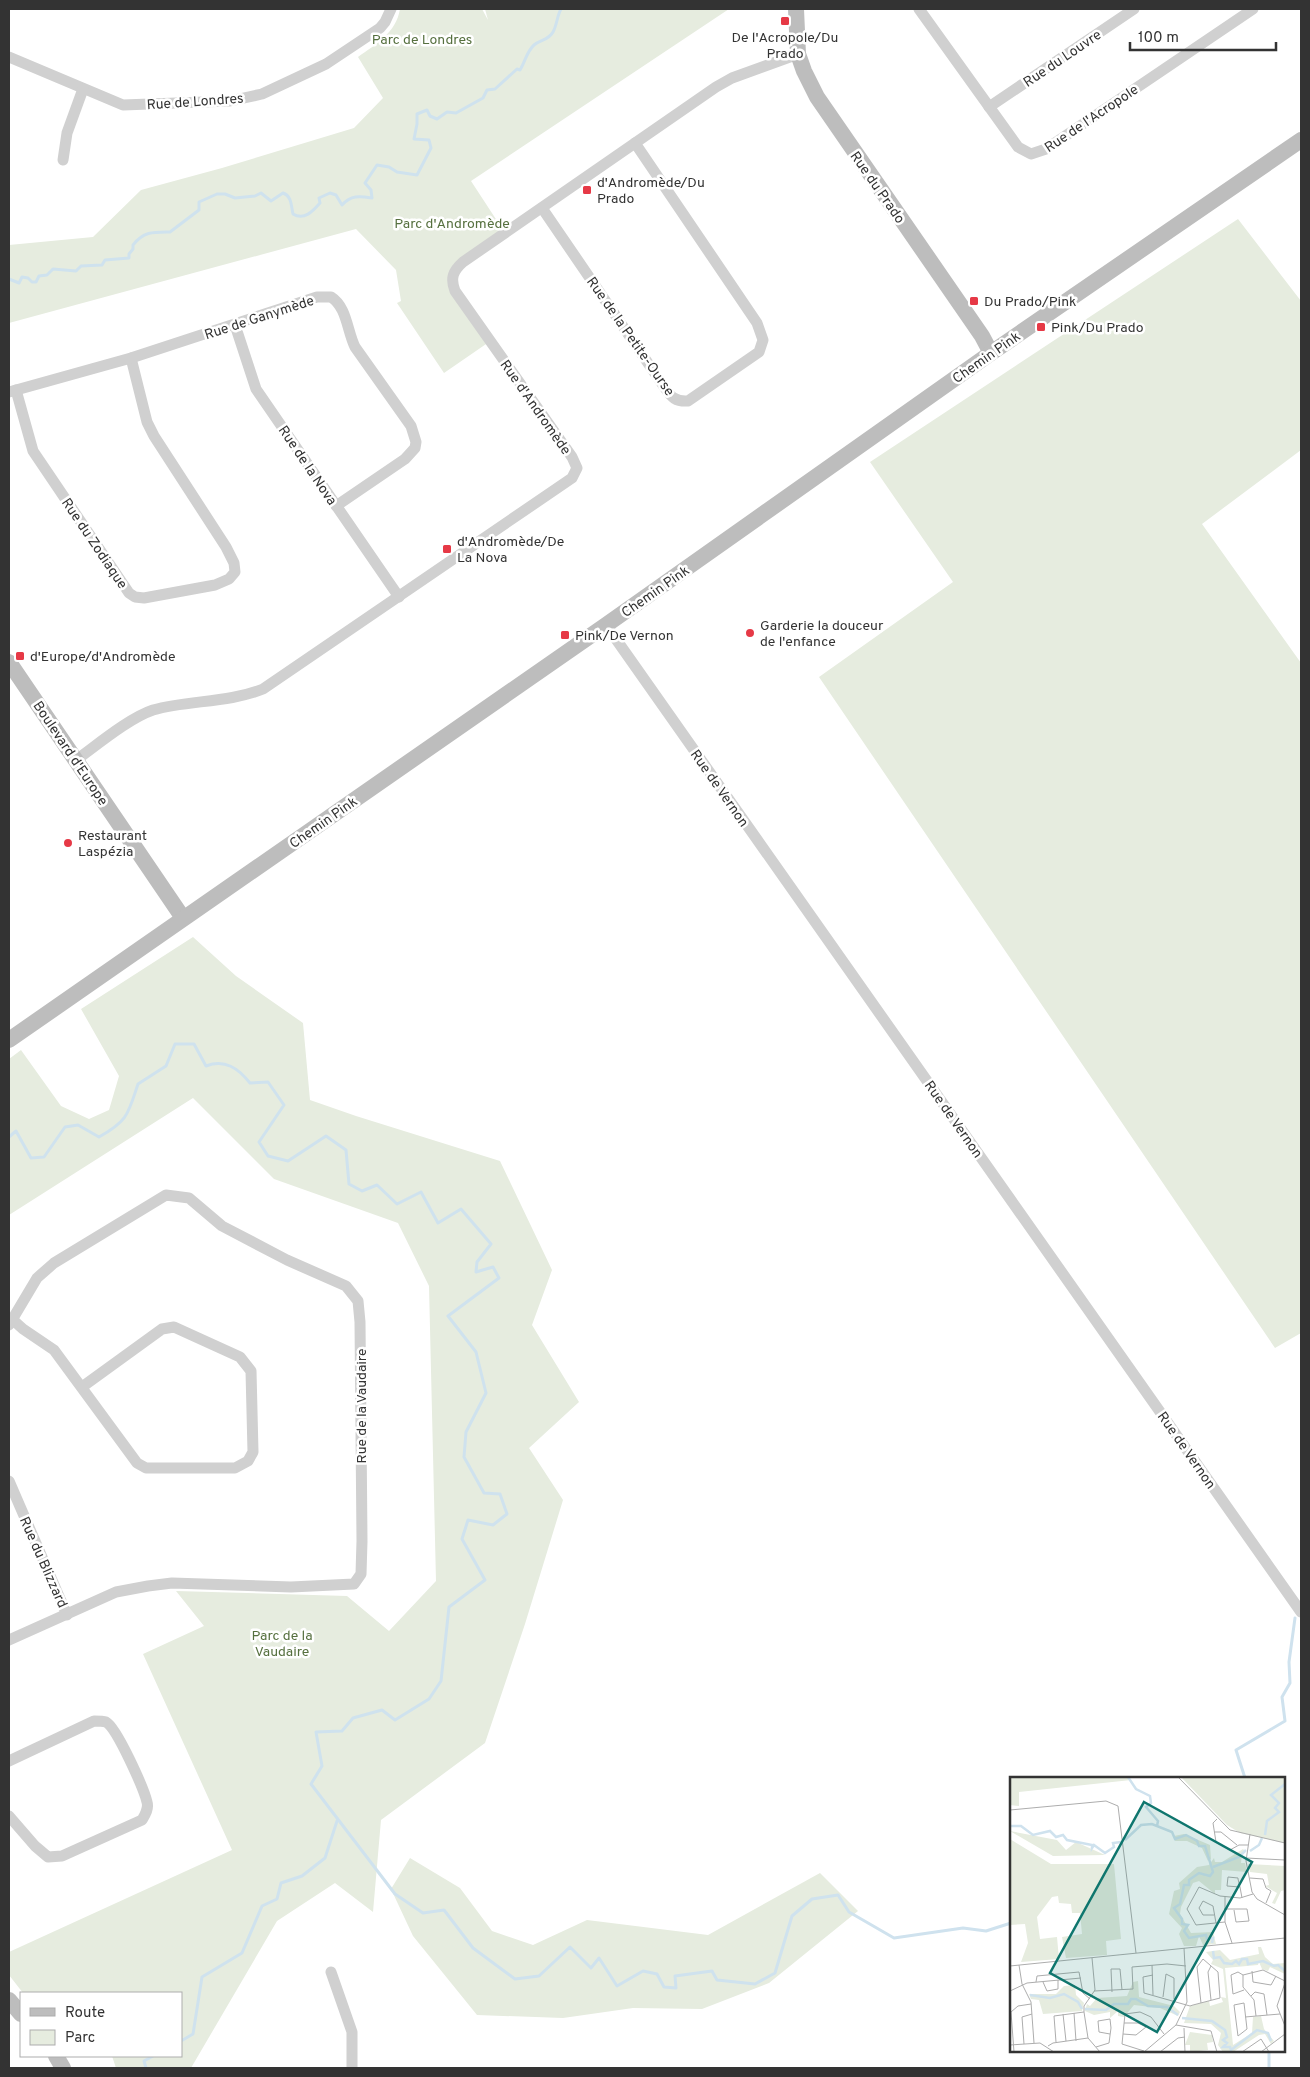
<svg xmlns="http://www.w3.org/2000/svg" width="1310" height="2077" font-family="Overpass,sans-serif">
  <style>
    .green { fill: #e6ecdf }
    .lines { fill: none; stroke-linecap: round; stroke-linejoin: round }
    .stream { stroke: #cfe2ee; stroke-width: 3 }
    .street { stroke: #d0d0d0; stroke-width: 11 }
    .secondary { stroke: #bdbdbd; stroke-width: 16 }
    .poi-dot { fill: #e63946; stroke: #fff; stroke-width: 2 }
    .labels { text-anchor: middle; stroke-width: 5; stroke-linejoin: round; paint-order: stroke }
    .poi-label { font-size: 14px; fill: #333; stroke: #fff; text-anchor: start }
    .park-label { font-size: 14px; fill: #56703f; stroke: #fff }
    .street-label { font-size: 14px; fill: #333; stroke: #fff }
    .inset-river { fill: none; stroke: #cfe2ee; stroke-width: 2.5 }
    .inset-road { fill: none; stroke: #adadad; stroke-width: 1 }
    .view { fill: #0f766e; fill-opacity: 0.15; stroke: #0f766e; stroke-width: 2.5 }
    .inset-edge { fill: none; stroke: #333; stroke-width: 2.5 }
  </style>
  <rect width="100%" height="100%" fill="#fff"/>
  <g class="green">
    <path d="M400,9H482L488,20L485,9H729L471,181L505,233L452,278L489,342L444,373L397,303L401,301L396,270L356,229L9,323V245L93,237L141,190L222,168L354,128L383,98L358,57C376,44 396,33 400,9Z"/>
    <polygon points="1238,219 1301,301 1301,450 1202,524 1301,663 1301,1333 1275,1348 819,677 953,582 870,462"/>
    <polygon points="193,937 236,976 303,1023 310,1100 356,1116 500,1161 552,1270 532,1325 579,1402 529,1448 563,1500 525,1624 485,1743 381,1820 373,1912 335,1883 277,1921 191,2068 116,2068 112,2056 181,2056 181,1993 23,1993 9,1975 9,1952 232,1850 143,1654 204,1626 176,1591 347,1596 389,1631 436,1581 429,1286 398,1223 274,1179 193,1098 9,1215 9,1059 21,1050 61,1106 89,1119 109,1110 119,1076 81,1009"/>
    <polygon points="410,1858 460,1888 492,1931 533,1945 587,1920 708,1935 820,1873 858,1911 769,1983 702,2009 633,2008 563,2018 477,2015 413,1936 391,1889"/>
  </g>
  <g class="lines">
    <g class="stream">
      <path d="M9,279L19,283L22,277L28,278L32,282H36L39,276L47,275L53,269L76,271L81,266L102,265L105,260L129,258V254L133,249V245C144,231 154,232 170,232L199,210V202L217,194H225L235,198L255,196L261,193L271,201L283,193C292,196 291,206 293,214C304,221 313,211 320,203L319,198L330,193L336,195L342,205C351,195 359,196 372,198L371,190L365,183L377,165L389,167L397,172L417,175L431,148L429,140L414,139L417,124V114L427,110L430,116L437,119L447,112L456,113L483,98L487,90L495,89L517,69L520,70C525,62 527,51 534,45C540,40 549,40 553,32C557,25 557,16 561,9"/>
      <path d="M9,1137L16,1131L31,1158L44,1157L65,1127L78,1125L99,1137C128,1121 128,1114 138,1084L166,1066L175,1044H194L206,1066C225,1059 238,1068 250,1083L268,1082L284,1105L259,1142L268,1156L288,1161L326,1136L346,1150L349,1184L362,1191L377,1185L397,1204L421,1192L438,1223L461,1209L491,1244L477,1262L476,1272L493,1267L499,1278L448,1316L476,1352L486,1393L466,1432L464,1457L484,1493L500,1494L507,1514L493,1525L468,1520L462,1539L485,1580L449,1607L441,1681L429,1699L395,1720L382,1710L353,1718L342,1731L316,1732L322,1766L311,1784L395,1894L423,1913L444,1910L473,1948L515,1979L539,1976L570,1947L591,1968L599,1958L617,1986L643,1971L657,1974L664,1987L676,1988L675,1976L712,1971L717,1980L755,1984L775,1973L792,1916L812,1899L838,1895L849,1912L894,1938L963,1928L986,1931L1011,1923"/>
      <polyline points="1245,1778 1236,1750 1285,1721 1282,1697 1290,1683 1289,1662 1295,1618"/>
      <polyline points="181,2041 193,2034 202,1977 242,1953 262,1906 277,1899 281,1883 302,1876 325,1858 337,1821"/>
      <polyline points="146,2068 144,2061 153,2056"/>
      <polyline points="1269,2068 1269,2051"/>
    </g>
    <g class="street">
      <polyline points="919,9 1018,147 1031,154 1046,149 1253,9"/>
      <polyline points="9,57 123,105 230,101 262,94 326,64 380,28 385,22 391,9"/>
      <polyline points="989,107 1134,9"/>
      <polyline points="63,160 67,133 83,89"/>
      <path d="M542,208L665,388C671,397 676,402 688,401L759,352L763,340L757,323L635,143"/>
      <polyline points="235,325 256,389 399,597"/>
      <polyline points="16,390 33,451 129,593 135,597 144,598 215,585 229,579 235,572 234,563 226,547 154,436 147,422 131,358"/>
      <path d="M9,392L131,358L317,297H331C347,307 347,331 355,347L411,426L416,442L415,448L405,459L336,506"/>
      <polyline points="606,625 1301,1612"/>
      <path d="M76,760C97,745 129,718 153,710C189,700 228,703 263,689L572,478L577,468L572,457L455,291C450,278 453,271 463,262L716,87L732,78L798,54"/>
      <polyline points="13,1320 23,1329 54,1350 137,1463 146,1468 235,1468 248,1461 253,1452 251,1371 240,1357 174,1327 162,1329 82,1387"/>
      <polyline points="9,1325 37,1278 54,1263 166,1195 189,1198 222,1226 287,1260 346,1286 358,1301 360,1322 362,1541 361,1574 354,1584 291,1587 172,1583 148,1586 116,1592 9,1640"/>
      <polyline points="9,1481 67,1615"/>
      <path d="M9,1761L94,1721C98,1721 103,1721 106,1722C117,1728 144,1789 147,1802C149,1809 145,1815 142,1820L62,1856L48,1857L35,1846L9,1816"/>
      <polyline points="331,1972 352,2032 352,2068"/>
    </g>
    <g class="secondary">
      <polyline points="796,9 798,54 804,71 817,97 982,336 991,353"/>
      <polyline points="9,662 183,918"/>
      <polyline points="9,1040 606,625 991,353 1301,140"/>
      <polyline points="9,2000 21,2014"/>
      <polyline points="56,2056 63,2068"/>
    </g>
  </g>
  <g class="poi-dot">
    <rect x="780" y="16" width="10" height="10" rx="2.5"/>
    <rect x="582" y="185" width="10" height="10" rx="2.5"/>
    <rect x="969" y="296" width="10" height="10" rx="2.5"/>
    <rect x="1036" y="322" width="10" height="10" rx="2.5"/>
    <rect x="442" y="544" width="10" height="10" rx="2.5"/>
    <circle cx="750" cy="633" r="5"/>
    <rect x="560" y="630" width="10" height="10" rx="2.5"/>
    <rect x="15" y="651" width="10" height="10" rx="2.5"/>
    <circle cx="68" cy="843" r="5"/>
  </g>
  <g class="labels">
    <g class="poi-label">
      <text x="785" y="42" text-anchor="middle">De l'Acropole/Du<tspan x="785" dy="16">Prado</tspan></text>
      <text x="597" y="187">d'Andromède/Du<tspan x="597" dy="16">Prado</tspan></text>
      <text x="984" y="306">Du Prado/Pink</text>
      <text x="1051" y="332">Pink/Du Prado</text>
      <text x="457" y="546">d'Andromède/De<tspan x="457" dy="16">La Nova</tspan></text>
      <text x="760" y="630">Garderie la douceur<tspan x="760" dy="16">de l'enfance</tspan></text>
      <text x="575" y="640">Pink/De Vernon</text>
      <text x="30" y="661">d'Europe/d'Andromède</text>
      <text x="78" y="840">Restaurant<tspan x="78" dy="16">Laspézia</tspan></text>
    </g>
    <g class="park-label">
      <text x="422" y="44">Parc de Londres</text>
      <text x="452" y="228">Parc d'Andromède</text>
      <text x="282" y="1640">Parc de la<tspan x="282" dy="16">Vaudaire</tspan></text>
    </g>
    <g class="street-label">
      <text transform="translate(1062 58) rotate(-34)" y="5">Rue du Louvre</text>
      <text transform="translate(195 101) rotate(-4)" y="5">Rue de Londres</text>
      <text transform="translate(1091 118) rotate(-34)" y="5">Rue de l'Acropole</text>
      <text transform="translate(878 187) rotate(55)" y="5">Rue du Prado</text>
      <text transform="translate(259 317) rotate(-18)" y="5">Rue de Ganymède</text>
      <text transform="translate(631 336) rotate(55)" y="5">Rue de la Petite-Ourse</text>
      <text transform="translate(986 357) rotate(-35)" y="5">Chemin Pink</text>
      <text transform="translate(536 407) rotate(55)" y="5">Rue d'Andromède</text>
      <text transform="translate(308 465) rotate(56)" y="5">Rue de la Nova</text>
      <text transform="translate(95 543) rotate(56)" y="5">Rue du Zodiaque</text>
      <text transform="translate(655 591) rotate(-35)" y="5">Chemin Pink</text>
      <text transform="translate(71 753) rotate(56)" y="5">Boulevard d'Europe</text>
      <text transform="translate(720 788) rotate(55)" y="5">Rue de Vernon</text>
      <text transform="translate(323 822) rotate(-35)" y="5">Chemin Pink</text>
      <text transform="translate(954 1119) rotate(55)" y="5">Rue de Vernon</text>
      <text transform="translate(361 1406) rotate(-90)" y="5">Rue de la Vaudaire</text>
      <text transform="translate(1187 1450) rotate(55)" y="5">Rue de Vernon</text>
      <text transform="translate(44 1562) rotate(66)" y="5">Rue du Blizzard</text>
    </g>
  </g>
  <g transform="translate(1010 1777)">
    <rect width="275" height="275" fill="#fff"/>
    <path d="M0,0H118L121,3L9,15V29L0,28ZM171,0H275V66L230,56L217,48ZM0,54L47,63L56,73L66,65L95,78L43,79ZM174,57L200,68L201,82L198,84L192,71L177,64H165L164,59ZM0,62L41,87H104L111,162L96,164L97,178L56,181L52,160L72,157L70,136H62L61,127L49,126L48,119L42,120L27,140L30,162L47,160L49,182L11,185L18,166L15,147L0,148ZM233,72L236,75L232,76L231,86H235L237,95L212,93L211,113H205V117L189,104L183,106L171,130L170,137L181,156L203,155L206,167L193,168L189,159L186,169H174L169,157L172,151L159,137L164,114L170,112L169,106L187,90L199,88L204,81L205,85H212ZM238,87L275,89V113L271,114L265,127L262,126L267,116L255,109L259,108L257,97L240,95ZM248,170H251L255,180L263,187L275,186V197L260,190L258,194L252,192L249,185L248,188L215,191L223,268L242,256L243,240L251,239L254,252L264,264L261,267L255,257L249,258L223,275H213L208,268L211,256L201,247L174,246L180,229L199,224L200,229L213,225L211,220L216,221L213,192L201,187L203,183L196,175L210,173L220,183L249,177ZM128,204L129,220L164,229L170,235L168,239L150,231L124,228L114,240L108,239V234L100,241V235L84,238L75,234L77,227L80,229L87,221L117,219L123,205ZM65,208L66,218L74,226L72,234L33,237L29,223L21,222L19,217H46L54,209ZM180,255L202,258L203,265L197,266L198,273L180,275V268H175Z" fill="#e6ecdf"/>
    <path class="inset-river" d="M118,0L126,12L140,19L141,26L136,30L148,44L147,49M0,49H11L23,58L40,54L46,60L53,58L57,63L82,68V71L84,68L95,76L104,70L103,66L111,65M255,58L257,44L269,35L265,31L269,26L261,18L275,7M115,63L131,48L142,47L162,55L165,62L176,58L187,64L189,69H195L203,95L200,99L189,96L179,103V108H174L170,127L164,131L172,142V147L178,148L174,154L179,161L196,158L197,162L203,161L202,166M240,74L249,68L252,61M203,90L229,80L236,73M203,174L204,181L210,180L214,186L222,187L226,184L229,187L232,182H237L238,187L253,184L264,189L268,188L275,194M20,218L40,221L54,217L68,225L72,232M75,232L96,233L104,227H118L121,222H126L138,229L157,230L168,238M172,241L202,244L215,253L217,260L213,263L217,266L213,270H220L221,273L247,253L258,256L261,264"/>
    <path class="inset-road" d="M168,0L220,53L275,66M0,33L96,24L108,29L126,176M207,42L203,46L206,65L220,73L229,68H238M204,55H211L227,68M240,57L236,84L242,115L247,122L275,138M236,81L275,83M240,101L253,102L256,111L261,114L256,126M230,110L217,109L218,100L228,101V102L230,110L232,121M215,120V145L222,166M214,132H237L239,144L226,145L224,133M204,138H193L189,131L193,124L203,129L206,146M215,145L186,148L177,132L189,110L210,119L230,121L243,117M82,181L85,213L74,229V235L78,261L90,275M9,188L12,207L21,225L24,266M142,188L143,218M0,189L275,161M242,194L243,205L261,208L266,199M143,198L133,200L134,216L180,229L183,228L210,221L208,195L193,182L187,190L191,226M233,198L228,195L221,198L223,217L234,213M26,205L27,199L69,195L73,216L80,222M33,205L37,214L48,212V203M275,206L267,229L275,249M0,214L17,206L71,201M84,214L123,212L122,190L157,187L176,189M102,215L101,192H110L112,213M241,219L245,215L254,217L257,238M153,220L156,197L164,201V222M201,223L198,195L201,189M234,226L237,252L228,259L224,228ZM64,236L66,264M53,237L56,264M246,239L244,223L233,210V198L253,193L275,204M235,240L270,237M166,248L201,254L207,275M174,251L175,275M113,257L126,258L136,250L128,246H114M46,265L44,239L74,235M14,267L12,240L22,237M0,268L30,266L44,275M38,269L43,266L78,261M86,270L99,266L101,251L100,242L88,244L89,255L100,257M134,274L112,267L115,237L130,235L141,240L154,257M4,275L1,235L8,229L21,227M134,275L166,248L177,225L174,171M150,275L168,261L175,260M232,275L251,262L259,275M251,275L275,257"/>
    <path class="view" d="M134,25L242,85L147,255L40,196Z"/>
    <rect width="275" height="275" class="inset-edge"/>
  </g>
  <rect width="1310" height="2077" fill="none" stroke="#333333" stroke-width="20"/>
  <rect x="20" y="1992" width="162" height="65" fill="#ffffff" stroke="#adadad"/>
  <rect x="30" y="2008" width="25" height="8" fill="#bdbdbd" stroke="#adadad"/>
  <text x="65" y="2017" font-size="15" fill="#333333">Route</text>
  <rect x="30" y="2030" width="25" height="15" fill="#e6ecdf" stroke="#adadad"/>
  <text x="65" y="2042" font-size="15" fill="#333333">Parc</text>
  <path d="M1130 42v8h146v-8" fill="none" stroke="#333333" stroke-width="2.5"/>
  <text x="1138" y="42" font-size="15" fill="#333333" stroke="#ffffff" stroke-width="4" paint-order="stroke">100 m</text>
</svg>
